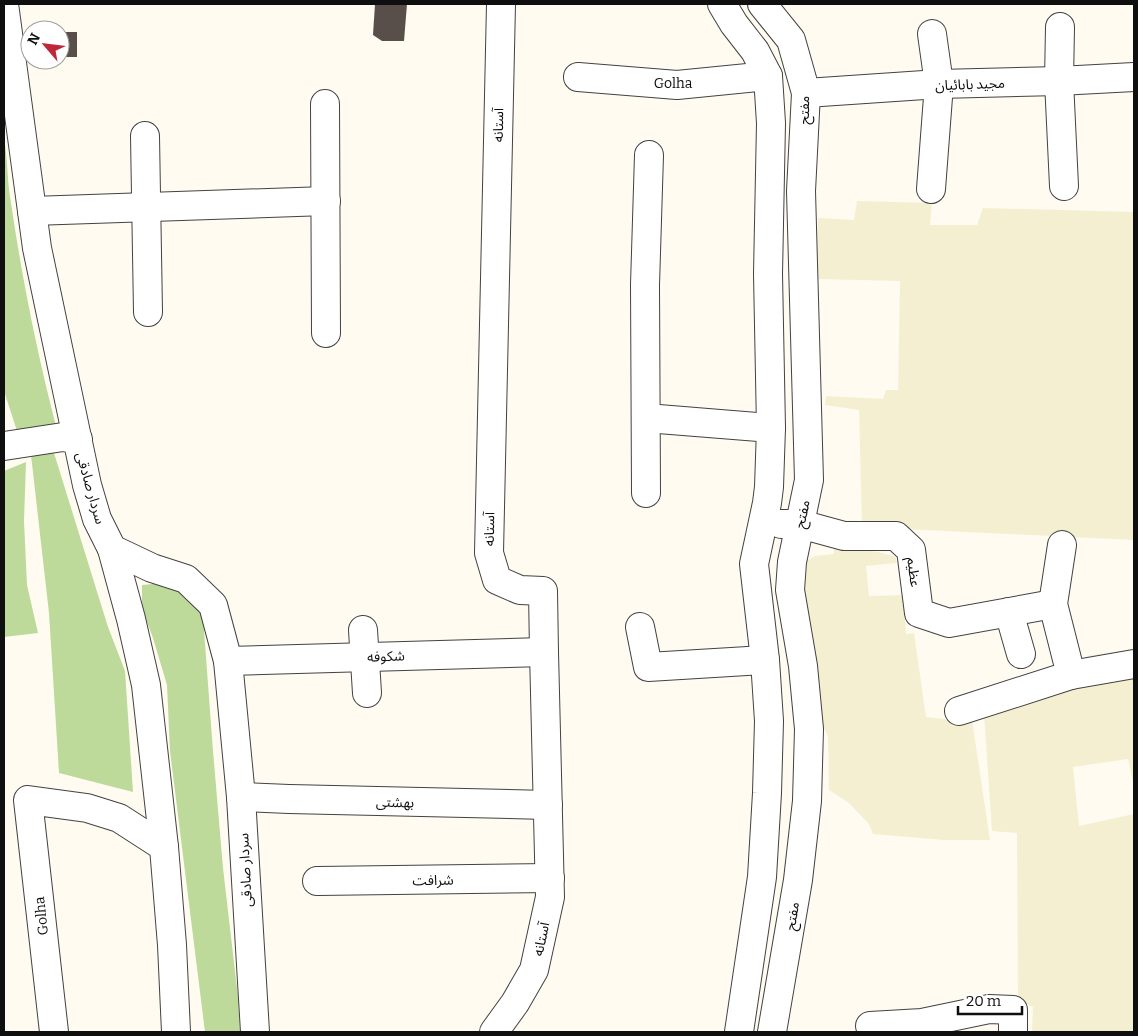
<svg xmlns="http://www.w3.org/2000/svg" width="1138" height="1036" font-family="Bitter,'Noto Sans Arabic',serif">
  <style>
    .farmland { fill: #f5efd1 }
    .forest { fill: #bdda9a }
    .building { fill: #584f4b }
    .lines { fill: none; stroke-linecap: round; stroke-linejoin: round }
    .minor-casing { stroke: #424242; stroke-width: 30 }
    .minor { stroke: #fff; stroke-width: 28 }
    .labels { text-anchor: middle; stroke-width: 5; stroke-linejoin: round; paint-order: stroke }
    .street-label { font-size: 14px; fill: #0f0f0f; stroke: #fff }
  </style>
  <rect width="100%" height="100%" fill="#fffbf1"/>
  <g class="farmland">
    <polygon points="857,201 932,203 930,225 977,225 983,208 1134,212 1134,540 862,527 859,410 825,405 826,396 883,399 886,390 898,390 900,281 817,279 818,218 854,220"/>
    <polygon points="834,547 878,552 896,557 896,563 866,566 869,596 904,595 906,634 914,633 926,717 944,719 972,720 990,840 944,840 873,834 869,824 849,803 829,790 828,736 821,722 796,574 802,565 808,560 815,556 834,554"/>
    <polygon points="1134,649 1134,787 1128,759 1073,767 1079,826 1134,814 1134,1032 1032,1032 1033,1007 1018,1001 1017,833 992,831 984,715 1091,678 1087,656"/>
  </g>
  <g class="forest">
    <path d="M4,138C8,160 7,182 11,203C22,278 37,353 56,426L18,434L4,391Z"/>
    <polygon points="54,453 108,627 125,671 133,792 59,773 49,613 31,455"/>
    <polygon points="26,462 24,521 27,585 38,633 4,637 4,471"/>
    <polygon points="163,583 182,589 203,617 213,751 223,868 238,997 240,1032 205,1032 170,751 167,685 153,638 142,609 142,585"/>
  </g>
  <g class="building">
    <polygon points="375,4 407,4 404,41 382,41 373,35"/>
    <rect x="60" y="32" width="17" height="25"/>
  </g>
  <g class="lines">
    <defs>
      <g id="minor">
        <polyline points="4,4 37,248 87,485 97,519 112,549 152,568 186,579 213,605 228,661 241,797 255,1032"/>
        <polyline points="722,4 734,24 755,51 768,76 771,123 768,274 771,428 769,487 767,503 754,564 765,660 769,721 767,793 762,877 739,1032"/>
        <polyline points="762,4 791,40 806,93 801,191 809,480 792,562 790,590 803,666 809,729 807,801 798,880 772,1032"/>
        <polyline points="1060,27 1059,81 1064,186"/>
        <polyline points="578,77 677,85 768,76"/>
        <polyline points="806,93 939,84 1059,81 1134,77"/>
        <polyline points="325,104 326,333"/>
        <polyline points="145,136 148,312"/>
        <polyline points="931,189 939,84 932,34"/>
        <polyline points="32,211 326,201"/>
        <polyline points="646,418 771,428"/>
        <polyline points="4,446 63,437 78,439"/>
        <polyline points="646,493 645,285 649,155"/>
        <polyline points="781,524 800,524 844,536 896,536 911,550 919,613 949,623 1053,604"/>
        <polyline points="112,549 131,619 146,685 164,847 172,945 176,1032"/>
        <polyline points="1009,612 1021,654"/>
        <polyline points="640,627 648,667 765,660"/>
        <polyline points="363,630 367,693"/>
        <polyline points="228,661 544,652"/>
        <polyline points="1071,675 1134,664"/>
        <polyline points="959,711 1071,675 1053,604 1062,545"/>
        <polyline points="241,797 289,799 548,805"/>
        <polyline points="317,881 550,878"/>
        <polyline points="870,1026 922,1023 989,1009 1013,1010 1013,1032"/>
        <polyline points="54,1032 28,800 87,808 119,818 164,847"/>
        <polyline points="494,1032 515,1003 534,970 550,897 544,652 543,591 520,590 497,580 489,553 501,4"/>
      </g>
    </defs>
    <use href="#minor" class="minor-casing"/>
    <use href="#minor" class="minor"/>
  </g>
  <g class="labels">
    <g class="street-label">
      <text x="673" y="88">Golha</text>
      <text transform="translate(970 84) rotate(-2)" y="5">مجید بابائیان</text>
      <text transform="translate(804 110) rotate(-89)" y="5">مفتح</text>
      <text transform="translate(498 125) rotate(-89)" y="5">آستانه</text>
      <text transform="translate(91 488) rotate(74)" y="5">سردار صادقی</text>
      <text transform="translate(802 514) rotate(-78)" y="5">مفتح</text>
      <text transform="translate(489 529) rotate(-89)" y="5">آستانه</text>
      <text transform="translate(914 572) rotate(83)" y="5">عظیم</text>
      <text transform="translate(386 656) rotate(-2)" y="5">شکوفه</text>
      <text transform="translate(395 802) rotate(1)" y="5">بهشتی</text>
      <text transform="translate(245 870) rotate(-93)" y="5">سردار صادقی</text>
      <text transform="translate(433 880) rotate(-1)" y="5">شرافت</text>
      <text transform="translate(41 916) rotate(-96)" y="5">Golha</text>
      <text transform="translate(792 916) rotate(-81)" y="5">مفتح</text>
      <text transform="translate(541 939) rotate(-78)" y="5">آستانه</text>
    </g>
  </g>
  <rect width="1138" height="1036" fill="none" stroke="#0f0f0f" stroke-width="10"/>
  <g transform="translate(45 45) rotate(298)"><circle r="24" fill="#ffffff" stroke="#9f9f9f"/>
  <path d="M0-4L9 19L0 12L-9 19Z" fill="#bf273c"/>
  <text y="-8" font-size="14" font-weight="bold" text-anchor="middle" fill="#0f0f0f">N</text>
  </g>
  <path d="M958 1006v8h64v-8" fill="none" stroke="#0f0f0f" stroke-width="2.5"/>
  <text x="966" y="1006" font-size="15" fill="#0f0f0f" stroke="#ffffff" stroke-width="4" paint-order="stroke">20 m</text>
</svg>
